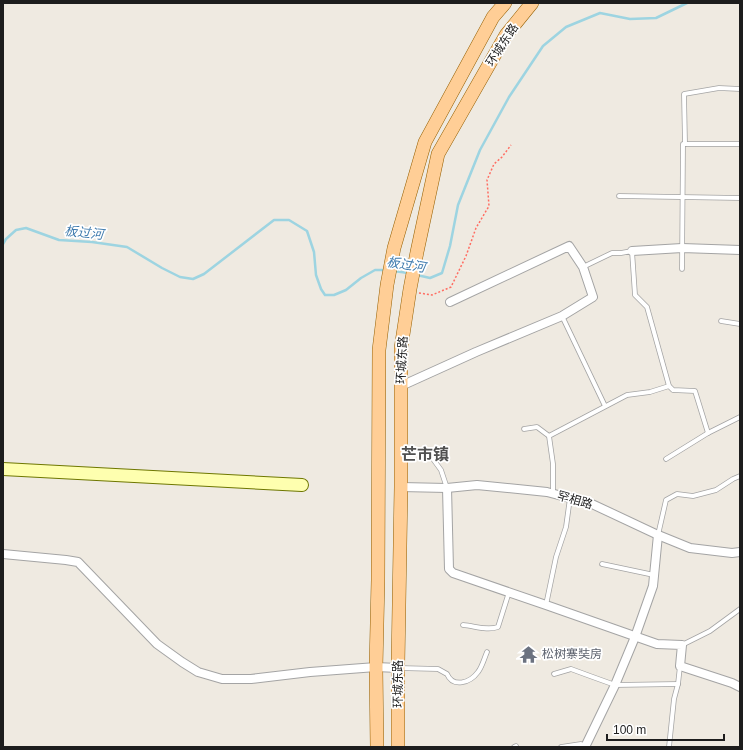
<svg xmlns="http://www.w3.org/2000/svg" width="743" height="750" font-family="Helvetica,'Noto Sans SC',sans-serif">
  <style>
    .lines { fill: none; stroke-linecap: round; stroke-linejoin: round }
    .stream { stroke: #9dd4e1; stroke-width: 2.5 }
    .lane-casing { stroke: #a4a4a4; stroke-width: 5.5 }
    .street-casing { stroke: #a4a4a4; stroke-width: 10 }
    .secondary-casing { stroke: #6e7700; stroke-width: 14 }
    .primary-casing { stroke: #955f00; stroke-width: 14 }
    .path { stroke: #ff6d62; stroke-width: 1.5; stroke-dasharray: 2 2; stroke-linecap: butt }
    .lane { stroke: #fff; stroke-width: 4 }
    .street { stroke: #fff; stroke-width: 8 }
    .secondary { stroke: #feffaf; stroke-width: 12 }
    .primary { stroke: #ffce96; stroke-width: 13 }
    .labels { text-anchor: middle; stroke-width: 3.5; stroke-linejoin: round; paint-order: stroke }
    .street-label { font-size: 12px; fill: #1d1d1d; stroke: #fff }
    .worship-label { font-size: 12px; fill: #5b616d; stroke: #fff; text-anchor: start }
    .water-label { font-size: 13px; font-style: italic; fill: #3e7aad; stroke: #fff }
    .district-label { font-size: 16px; font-weight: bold; fill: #505050; stroke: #fff }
  </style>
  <rect width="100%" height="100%" fill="#efeae1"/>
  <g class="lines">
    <g class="stream">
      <polyline points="3,244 6,239 16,230 26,228 59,240 92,242 127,247 162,268 180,277 193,279 204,274 274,220 289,220 307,231 314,252 316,275 321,289 325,295 334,295 346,290 361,278 375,270 387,270"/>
      <polyline points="394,271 408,273"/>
      <polyline points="417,275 430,278 442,273 450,246 458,205 480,150 509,97 543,46 566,27 600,13 630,19 656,18 687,3"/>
    </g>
    <defs>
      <g id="lane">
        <polyline points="685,144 684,94 719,88 740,89"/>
        <polyline points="619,196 740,198"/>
        <polyline points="583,267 612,253 621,253 632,251 635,295 647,307 669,386 673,390 695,391 708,433"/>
        <polyline points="682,269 683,144 740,144"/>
        <polyline points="562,316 605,406"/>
        <polyline points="721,321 740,324"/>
        <polyline points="524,429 537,427 549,436"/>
        <polyline points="433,459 441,470 447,488"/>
        <polyline points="666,459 708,433 740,417"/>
        <polyline points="553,494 553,464 549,436 627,395 650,392 669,386"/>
        <polyline points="658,535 666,500 677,494 693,496 716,490 733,479 740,476"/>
        <polyline points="602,564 654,575"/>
        <polyline points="546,605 556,557 566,527 570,498"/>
        <path d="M463,625C475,626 487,631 498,627L509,592"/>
        <polyline points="682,645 710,631 740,609"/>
        <path d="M399,668L438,669L447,674C453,688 470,683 478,672C482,667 484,659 487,652"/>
        <polyline points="554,674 571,669 590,676 615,685 678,684"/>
        <polyline points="514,747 516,746"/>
        <polyline points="561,747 581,744 586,746"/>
        <polyline points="669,747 674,699 678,684 680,666"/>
      </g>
      <g id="street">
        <polyline points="632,251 682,248 740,250"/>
        <polyline points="401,386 476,352 562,316 593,297 583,267 569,246 450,302"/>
        <polyline points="401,487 447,488 477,485 547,492 592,504 658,535 690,548 732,553 740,552"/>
        <polyline points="447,488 449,569 453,573 546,605 657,644 682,645 680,666 732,683 740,687"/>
        <polyline points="3,554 66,560 78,562 157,644 182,662 198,672 222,679 251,679 310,672 376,667 398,668"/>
        <polyline points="585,747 615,685 635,637 653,586 658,535"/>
      </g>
      <polyline id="secondary" points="3,469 302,485"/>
      <g id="primary">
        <polyline points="377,747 376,667 378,580 379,350 387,285 394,248 425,142 493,17 505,3"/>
        <polyline points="398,747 398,664 401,487 401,348 410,289 417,252 438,154 506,35 532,3"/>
      </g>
    </defs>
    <use href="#lane" class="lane-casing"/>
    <use href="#street" class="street-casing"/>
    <use href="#secondary" class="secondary-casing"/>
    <use href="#primary" class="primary-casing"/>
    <polyline class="path" points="419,293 432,295 451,287 466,256 476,228 489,206 487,180 494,164 502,157 511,145"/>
    <use href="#lane" class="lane"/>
    <use href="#street" class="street"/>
    <use href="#secondary" class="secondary"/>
    <use href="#primary" class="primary"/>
  </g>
  <defs>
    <symbol id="temple-bare" viewBox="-9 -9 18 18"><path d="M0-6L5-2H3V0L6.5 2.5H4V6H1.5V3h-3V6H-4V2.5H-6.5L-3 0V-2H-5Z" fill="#6b7280" stroke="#fff" stroke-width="2.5" paint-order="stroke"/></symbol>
  </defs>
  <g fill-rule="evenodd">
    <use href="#temple-bare" x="516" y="642" width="25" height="25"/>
  </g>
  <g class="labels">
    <g class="street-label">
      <text transform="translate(502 45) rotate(-57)" y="4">环城东路</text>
      <text transform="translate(402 360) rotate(-87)" y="4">环城东路</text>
      <text transform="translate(575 500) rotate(16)" y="4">罕相路</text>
      <text transform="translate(398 684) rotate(-90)" y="4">环城东路</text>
    </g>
    <g class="worship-label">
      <text x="542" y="658">松树寨奘房</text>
    </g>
    <g class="water-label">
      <text transform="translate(84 232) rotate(6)" y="5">板过河</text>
      <text transform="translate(406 264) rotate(9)" y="5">板过河</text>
    </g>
    <g class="district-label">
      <text x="425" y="460">芒市镇</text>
    </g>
  </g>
  <rect width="743" height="750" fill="none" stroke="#1d1d1d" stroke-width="8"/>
  <path d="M607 734v6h117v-6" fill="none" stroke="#1d1d1d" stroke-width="2"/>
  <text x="613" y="734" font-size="12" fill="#1d1d1d" stroke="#ffffff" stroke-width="3" paint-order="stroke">100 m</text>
</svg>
